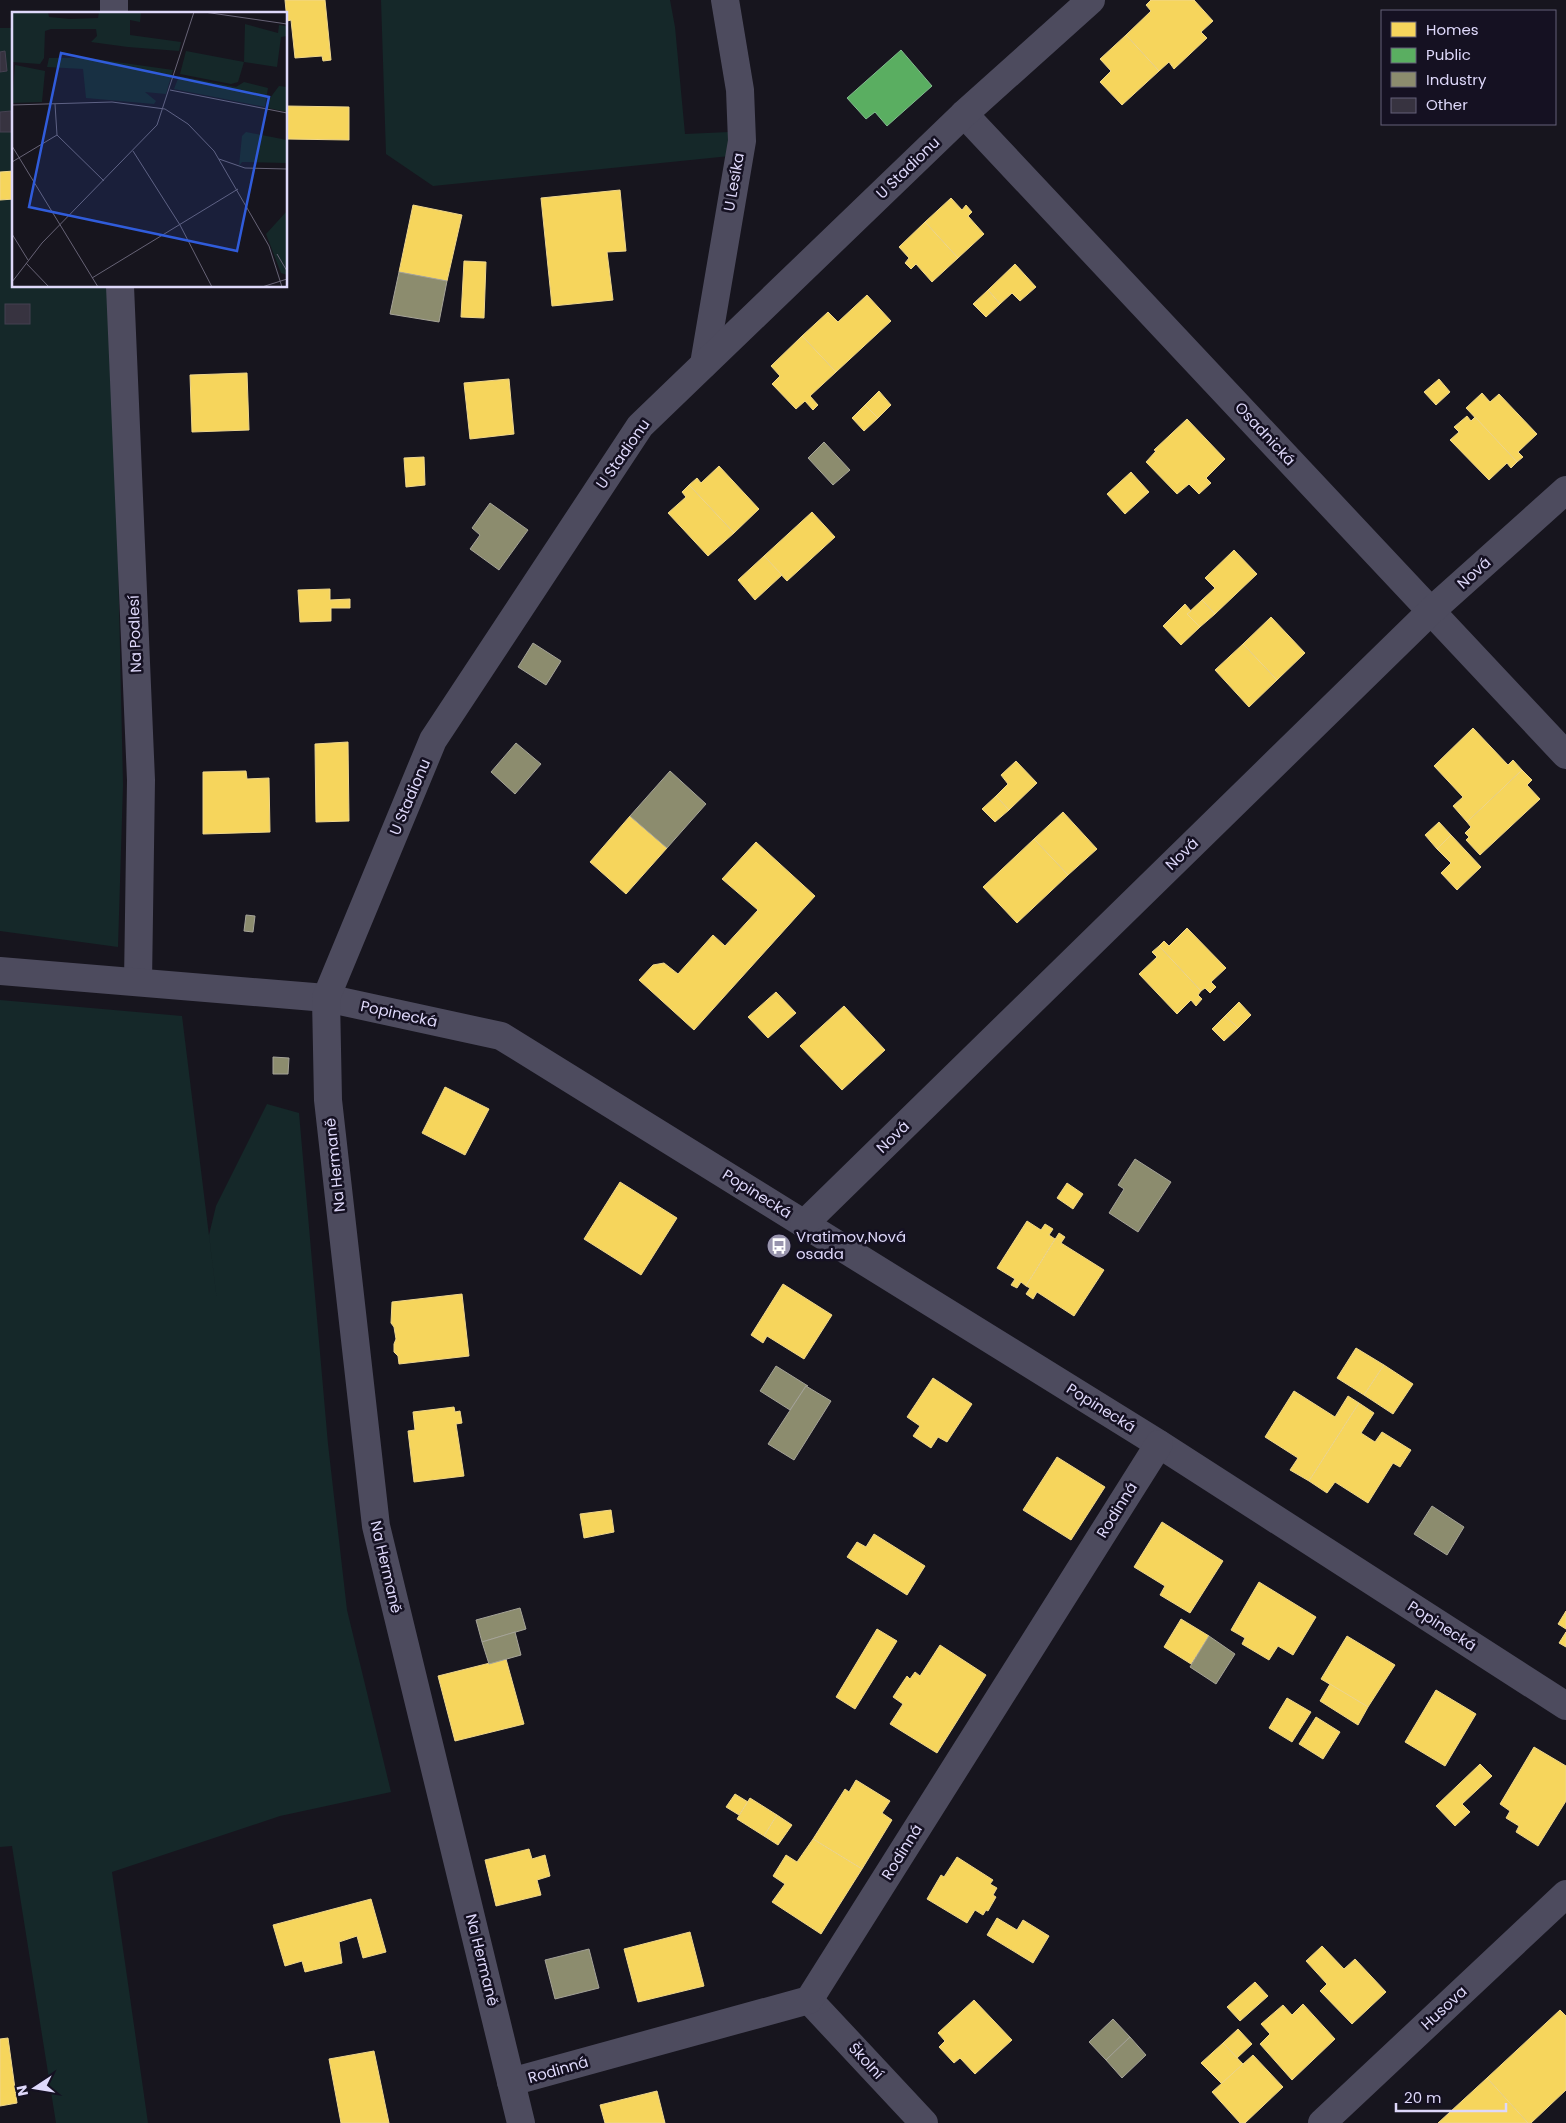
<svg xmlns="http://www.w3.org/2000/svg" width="1566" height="2123" font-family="Poppins,sans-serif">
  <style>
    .green { fill: #152829 }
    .homes { fill: #f6d55c; stroke: #efd68b }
    .public { fill: #5aae61; stroke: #82bb8f }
    .industry { fill: #8c8c6e; stroke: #a5a398 }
    .building { fill: #373340; stroke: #454151 }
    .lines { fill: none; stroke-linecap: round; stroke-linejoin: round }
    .street { stroke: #4d4b5e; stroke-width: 28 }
    .labels { text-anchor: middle; stroke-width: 5; stroke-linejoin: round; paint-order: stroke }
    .street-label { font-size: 15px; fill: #ded8fa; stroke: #151122 }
    .poi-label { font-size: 15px; fill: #ded8fa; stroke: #151122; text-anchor: start }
    .inset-road { fill: none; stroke: #676376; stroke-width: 1 }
    .view { fill: #305cdb; fill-opacity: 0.15; stroke: #305cdb; stroke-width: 2.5 }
    .inset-edge { fill: none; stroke: #ded8fa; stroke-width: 2.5 }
  </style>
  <rect width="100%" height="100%" fill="#17151e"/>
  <g class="green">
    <polygon points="381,0 670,0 675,27 685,134 729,132 730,156 433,186 386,154"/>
    <polygon points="0,28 14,28 14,286 112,286 123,785 118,947 0,931"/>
    <polygon points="0,1000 182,1016 221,1333 209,1235 216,1206 267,1104 299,1113 328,1444 347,1610 391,1792 280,1816 112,1872 148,2123 56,2123 12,1846 0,1847"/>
  </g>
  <g class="homes">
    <polygon points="285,0 325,0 331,60 323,61 322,56 295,58 291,20 287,21"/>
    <polygon points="1151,0 1194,0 1213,21 1201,32 1207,38 1174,69 1169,62 1159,71 1126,35 1151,11 1146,5"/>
    <polygon points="1126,35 1159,71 1122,105 1100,82 1111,71 1100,59"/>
    <polygon points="286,106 349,107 349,140 286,139"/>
    <polygon points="14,171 14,199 0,200 0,172"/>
    <polygon points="620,190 626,251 607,252 613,300 552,306 541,198"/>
    <polygon points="951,198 962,210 966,205 972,212 968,216 984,234 958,258 925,222"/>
    <polygon points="413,205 462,215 447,281 399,272"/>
    <polygon points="925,222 958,258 932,282 916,264 911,269 905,263 909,258 899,247"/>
    <polygon points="464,261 486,262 484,318 461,317"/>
    <polygon points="1015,264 1036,287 1020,301 1012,293 1000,304 988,290"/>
    <polygon points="988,290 1000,304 986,317 973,304"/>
    <polygon points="867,295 891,321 836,372 802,336 828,312 838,322"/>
    <polygon points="802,336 836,372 810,396 818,405 813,410 805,401 796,409 772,384 780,376 771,366"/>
    <polygon points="247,373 249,430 192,432 190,375"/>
    <polygon points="509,379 514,434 470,439 464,383"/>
    <polygon points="1439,379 1450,392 1436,405 1424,392"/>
    <polygon points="879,391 891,405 878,418 865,405"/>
    <polygon points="1482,393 1490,402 1499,394 1537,434 1518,452 1523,457 1517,462 1466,408"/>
    <polygon points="865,405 878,418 864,431 852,418"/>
    <polygon points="1467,416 1471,421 1475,417 1517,462 1511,468 1507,463 1489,480 1450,440 1459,432 1454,427"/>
    <polygon points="1187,419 1225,459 1206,478 1211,483 1199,494 1189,484 1177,494 1146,462 1156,451 1154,450"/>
    <polygon points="424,457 425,485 406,487 404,458"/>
    <polygon points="719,466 759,509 734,533 689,485 697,478 701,483"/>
    <polygon points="1131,472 1149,492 1125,514 1107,494"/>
    <polygon points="689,485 734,533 708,556 668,513 686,497 682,492"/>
    <polygon points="812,512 835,537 787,581 764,556"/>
    <polygon points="1234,550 1257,574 1215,614 1202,600 1215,588 1205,578"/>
    <polygon points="764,556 782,575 755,600 738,580"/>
    <polygon points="330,589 330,600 350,599 350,608 331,608 331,621 300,622 298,590"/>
    <polygon points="1202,600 1215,614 1200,627 1187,614"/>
    <polygon points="1185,604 1191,611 1187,614 1200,627 1181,645 1163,626"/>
    <polygon points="1271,617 1305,653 1277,680 1243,644"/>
    <polygon points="1243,644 1277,680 1249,707 1215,670"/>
    <polygon points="1473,728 1508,765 1513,760 1522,770 1467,822 1453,806 1463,797 1434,766"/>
    <polygon points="348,742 349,821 316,822 315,744"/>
    <polygon points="1016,761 1037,783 1009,810 996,796 1008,784 1001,775"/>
    <polygon points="1522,770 1532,780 1527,785 1540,799 1480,855 1466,840 1469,837 1465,833 1471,827 1467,822"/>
    <polygon points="246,771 247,779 269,778 270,832 203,834 203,772"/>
    <polygon points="996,796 1009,810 995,822 982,809"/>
    <polygon points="1063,812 1097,849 1068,875 1034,839"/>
    <polygon points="630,816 667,848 626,894 590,862"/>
    <polygon points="1439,822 1451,835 1437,849 1425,835"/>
    <polygon points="1451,835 1481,867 1457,890 1441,873 1451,863 1437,849"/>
    <polygon points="1034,839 1068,875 1017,923 983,887"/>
    <polygon points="756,842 815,896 694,1030 639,980 653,965 664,963 678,974 713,935 725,946 758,910 722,879"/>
    <polygon points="1187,928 1226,968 1211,982 1216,987 1210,993 1205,988 1201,991 1159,946 1164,941 1169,946"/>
    <polygon points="1159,946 1201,991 1198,995 1202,999 1196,1006 1191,1000 1177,1014 1139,974 1157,957 1152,952"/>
    <polygon points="776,992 796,1013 768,1038 748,1017"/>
    <polygon points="1239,1002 1251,1015 1238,1028 1225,1016"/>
    <polygon points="844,1006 885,1050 842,1090 800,1046"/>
    <polygon points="1225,1016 1238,1028 1224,1041 1212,1029"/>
    <polygon points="445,1087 489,1109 465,1155 422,1133"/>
    <polygon points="620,1182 677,1218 641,1275 584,1239"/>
    <polygon points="1067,1183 1083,1194 1073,1209 1057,1198"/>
    <polygon points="1027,1221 1041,1230 1045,1224 1053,1229 1049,1235 1055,1239 1026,1286 1021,1282 1017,1288 1011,1285 1015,1279 997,1268"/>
    <polygon points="1059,1233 1065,1237 1061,1243 1104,1270 1074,1316 1037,1292 1033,1299 1026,1294 1030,1288 1026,1286"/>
    <polygon points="783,1284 832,1315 804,1359 767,1336 763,1343 751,1335"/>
    <polygon points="462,1294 469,1356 399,1364 398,1356 394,1352 394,1344 396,1339 394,1327 391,1323 392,1302"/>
    <polygon points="1356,1348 1384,1365 1364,1395 1337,1378"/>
    <polygon points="1384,1365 1413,1384 1393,1414 1364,1395"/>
    <polygon points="933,1378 972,1404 947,1442 938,1437 931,1448 913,1436 920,1426 907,1417"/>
    <polygon points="1294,1391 1335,1417 1348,1396 1359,1403 1309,1481 1290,1470 1298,1458 1265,1437"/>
    <polygon points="1359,1403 1374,1413 1361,1433 1375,1442 1382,1432 1411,1450 1400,1467 1393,1463 1368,1503 1335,1482 1327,1493 1309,1481"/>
    <polygon points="454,1407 455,1412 460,1411 462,1423 456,1424 464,1476 414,1482 408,1431 415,1430 413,1412"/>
    <polygon points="1057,1457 1105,1487 1071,1540 1023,1510"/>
    <polygon points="611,1510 614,1532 584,1538 580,1514"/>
    <polygon points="1162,1522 1223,1561 1190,1613 1160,1595 1165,1586 1134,1567"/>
    <polygon points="874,1534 925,1566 907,1595 847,1557 857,1542 866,1547"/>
    <polygon points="1259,1582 1316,1617 1293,1655 1278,1646 1269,1660 1242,1644 1245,1638 1231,1630"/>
    <polygon points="1566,1611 1566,1629 1558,1624"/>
    <polygon points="1181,1619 1209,1636 1191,1664 1164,1647"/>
    <polygon points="877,1629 897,1641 855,1709 836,1697"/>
    <polygon points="1566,1632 1566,1647 1559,1643"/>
    <polygon points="1347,1636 1395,1665 1368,1707 1321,1679"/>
    <polygon points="940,1645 986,1675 937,1753 890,1724 903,1704 893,1697 907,1676 910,1679 915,1672 920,1676"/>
    <polygon points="506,1659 524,1724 455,1741 438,1676"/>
    <polygon points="1330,1684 1368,1707 1358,1725 1320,1701"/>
    <polygon points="1436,1690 1476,1714 1445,1766 1405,1742"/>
    <polygon points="1287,1698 1311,1712 1292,1742 1269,1728"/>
    <polygon points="1316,1717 1340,1732 1323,1759 1299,1744"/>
    <polygon points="1534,1747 1566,1766 1566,1801 1538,1846 1516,1832 1519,1826 1506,1818 1510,1811 1500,1804"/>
    <polygon points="1480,1764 1492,1776 1462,1804 1470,1812 1455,1826 1436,1806"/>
    <polygon points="856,1780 890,1801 882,1813 892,1820 862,1869 813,1839 845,1789 849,1792"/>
    <polygon points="735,1794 748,1802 739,1815 726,1807"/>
    <polygon points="750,1798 777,1815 764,1836 737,1819"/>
    <polygon points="777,1815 792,1825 778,1845 764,1836"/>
    <polygon points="813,1839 862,1869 821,1934 772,1902 785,1884 773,1876 786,1855 797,1862"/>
    <polygon points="529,1849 532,1859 545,1855 550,1876 537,1880 541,1895 496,1906 485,1860"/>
    <polygon points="957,1857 993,1880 990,1884 997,1888 993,1895 996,1897 988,1911 986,1910 983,1915 975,1910 967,1923 927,1899 941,1875 944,1877"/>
    <polygon points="371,1899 386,1952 363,1958 357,1936 339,1942 342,1963 305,1972 302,1961 285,1966 273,1925"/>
    <polygon points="997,1918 1017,1930 1023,1920 1049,1936 1033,1963 987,1935"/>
    <polygon points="690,1932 704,1986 638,2002 624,1949"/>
    <polygon points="1322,1946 1344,1969 1355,1959 1386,1992 1352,2024 1320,1991 1327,1984 1306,1961"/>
    <polygon points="1255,1982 1268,1996 1240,2021 1227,2007"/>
    <polygon points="974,2000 1012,2040 975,2074 960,2058 954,2063 939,2047 945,2041 938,2033"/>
    <polygon points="1303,2004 1335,2039 1292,2080 1260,2044 1270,2034 1261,2024 1283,2005 1292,2015"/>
    <polygon points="1560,2010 1566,2016 1566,2090 1531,2123 1528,2123 1487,2078"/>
    <polygon points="1238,2029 1252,2044 1237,2058 1223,2043"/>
    <polygon points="8,2038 17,2103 0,2106 0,2039"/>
    <polygon points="1223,2043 1243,2064 1222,2084 1201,2063"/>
    <polygon points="374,2051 389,2123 341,2123 329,2059"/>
    <polygon points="1253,2055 1283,2087 1245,2123 1240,2123 1212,2092"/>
    <polygon points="1487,2078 1528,2123 1438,2123"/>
    <polygon points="657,2091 665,2123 605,2123 600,2105"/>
  </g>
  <polygon class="public" points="901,50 932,86 887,126 875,112 866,119 847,98"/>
  <g class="industry">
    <polygon points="399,272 447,281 439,322 390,314"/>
    <polygon points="824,442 850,470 833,485 808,458"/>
    <polygon points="490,503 528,530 499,570 470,549 480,535 472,528"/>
    <polygon points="533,643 561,661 546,685 518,667"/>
    <polygon points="516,743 541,764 515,794 491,772"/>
    <polygon points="670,771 706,804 667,848 630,816"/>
    <polygon points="246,915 255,916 253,932 244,931"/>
    <polygon points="273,1057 289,1058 288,1074 273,1074"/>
    <polygon points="1135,1159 1171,1182 1138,1232 1109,1213 1124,1189 1118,1185"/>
    <polygon points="776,1366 808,1386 806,1386 790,1410 760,1391"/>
    <polygon points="806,1386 831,1401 794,1460 768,1444"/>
    <polygon points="1432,1506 1464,1527 1447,1555 1414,1534"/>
    <polygon points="520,1608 526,1629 482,1642 476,1620"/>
    <polygon points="515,1632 521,1655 489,1664 482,1642"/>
    <polygon points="1209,1636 1235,1654 1216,1684 1190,1667"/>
    <polygon points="589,1949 599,1988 555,1999 545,1960"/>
    <polygon points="1113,2019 1130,2037 1106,2060 1089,2042"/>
    <polygon points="1130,2037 1146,2055 1122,2078 1106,2060"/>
  </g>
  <g class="building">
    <polygon points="5,51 7,71 0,72 0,52"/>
    <polygon points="11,111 12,132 0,132 0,112"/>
    <rect x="5" y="304" width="25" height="20"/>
  </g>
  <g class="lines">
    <g class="street">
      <polyline points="114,0 114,14"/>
      <polyline points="964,114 1566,755"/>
      <polyline points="120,286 141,780 138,982"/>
      <polyline points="704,364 742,141 740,90 725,0"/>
      <polyline points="0,971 326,998 501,1036 1159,1444 1566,1706"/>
      <polyline points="804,1224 1431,611 1566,490"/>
      <polyline points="809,2000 924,2123"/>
      <polyline points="511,2082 809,2000 1159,1444"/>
      <polyline points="521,2123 376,1526 328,1100 326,998 433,740 640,426 964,114 1091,0"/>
      <polyline points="1322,2123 1566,1894"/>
    </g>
  </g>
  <defs>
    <symbol id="bus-disc" viewBox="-11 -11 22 22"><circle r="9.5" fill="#9894ad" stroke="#151122"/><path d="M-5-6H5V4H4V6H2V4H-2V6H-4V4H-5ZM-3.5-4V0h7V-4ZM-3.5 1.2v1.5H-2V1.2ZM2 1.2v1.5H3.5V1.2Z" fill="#fff"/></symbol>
  </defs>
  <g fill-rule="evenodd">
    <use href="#bus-disc" x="765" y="1232" width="28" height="28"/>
  </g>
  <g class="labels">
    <g class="street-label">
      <text transform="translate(908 168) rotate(-44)" y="5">U Stadionu</text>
      <text transform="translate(734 182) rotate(-80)" y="5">U Lesíka</text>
      <text transform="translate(1265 434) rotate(47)" y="5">Osadnická</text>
      <text transform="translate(623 454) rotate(-55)" y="5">U Stadionu</text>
      <text transform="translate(1474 573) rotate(-42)" y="5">Nová</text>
      <text transform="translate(135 634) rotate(-92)" y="5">Na Podlesí</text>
      <text transform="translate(410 797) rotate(-67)" y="5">U Stadionu</text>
      <text transform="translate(1182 854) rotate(-44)" y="5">Nová</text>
      <text transform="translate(399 1014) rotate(12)" y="5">Popinecká</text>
      <text transform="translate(893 1137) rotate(-44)" y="5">Nová</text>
      <text transform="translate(335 1165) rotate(-96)" y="5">Na Hermaně</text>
      <text transform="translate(757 1194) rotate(32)" y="5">Popinecká</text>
      <text transform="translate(1101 1408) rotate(32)" y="5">Popinecká</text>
      <text transform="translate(1117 1510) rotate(-58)" y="5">Rodinná</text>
      <text transform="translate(386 1567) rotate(77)" y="5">Na Hermaně</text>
      <text transform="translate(1442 1626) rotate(33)" y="5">Popinecká</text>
      <text transform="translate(902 1852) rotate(-58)" y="5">Rodinná</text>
      <text transform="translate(482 1960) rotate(76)" y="5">Na Hermaně</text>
      <text transform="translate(1444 2008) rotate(-43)" y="5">Husova</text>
      <text transform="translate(866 2061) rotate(47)" y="5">Školní</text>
      <text transform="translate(558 2070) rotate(-16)" y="5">Rodinná</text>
    </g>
    <g class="poi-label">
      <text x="796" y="1242">Vratimov,Nová<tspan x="796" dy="17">osada</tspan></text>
    </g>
  </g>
  <g transform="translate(12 12)">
    <rect width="275" height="275" fill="#17151e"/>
    <path d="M0,0H36L37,5L58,7L86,6L87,0H129L128,10L118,8V23L169,30L167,39L116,35L79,30L85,24L84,17H39L33,19L32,46L28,52L0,50ZM233,12L266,21L267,13L275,14V24L269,25L265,55L232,50L226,70L219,72L168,62L174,39L232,50ZM37,46H76L161,58L154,82L133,80L144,89L142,92L74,86L71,57L35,55ZM3,53L33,59L30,90L0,91ZM167,64L224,75L232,70L256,76L253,95L162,77ZM267,74L275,75V100L256,96L258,86ZM234,120L275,128V151L230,150L227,154L230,124ZM275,199V263L269,261L254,222Z" fill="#152829"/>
    <path class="inset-road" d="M192,0L275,12M158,78L275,101M43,92L45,123L92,169M0,93L100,90L153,97L176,112L202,139L257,234L270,275M0,134L86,275M121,139L168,213L200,275M207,147L233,156L275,157M0,150L45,123M0,222L16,248M265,242L275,259M14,251L37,275M80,266L226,177M0,270L30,231L145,113L182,0M250,275L275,267"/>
    <path class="view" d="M49,41L257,85L225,239L17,195Z"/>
    <rect width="275" height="275" class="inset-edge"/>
  </g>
  <rect x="1381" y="10" width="175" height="115" fill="#151122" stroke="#656178"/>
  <rect x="1391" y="22" width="25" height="15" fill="#f6d55c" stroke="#656178"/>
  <text x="1426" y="35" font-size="15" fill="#ded8fa">Homes</text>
  <rect x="1391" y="48" width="25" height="15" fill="#5aae61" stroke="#656178"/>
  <text x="1426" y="60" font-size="15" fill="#ded8fa">Public</text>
  <rect x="1391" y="72" width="25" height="15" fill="#8c8c6e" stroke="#656178"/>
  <text x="1426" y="85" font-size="15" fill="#ded8fa">Industry</text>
  <rect x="1391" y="98" width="25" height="15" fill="#373340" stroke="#656178"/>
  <text x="1426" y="110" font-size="15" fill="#ded8fa">Other</text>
  <g transform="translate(35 2088) rotate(258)" stroke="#151122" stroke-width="4" paint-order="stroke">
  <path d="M0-4L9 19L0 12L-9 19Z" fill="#ded8fa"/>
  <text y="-8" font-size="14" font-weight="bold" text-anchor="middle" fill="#ded8fa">N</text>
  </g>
  <path d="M1396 2103v8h110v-8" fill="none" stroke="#ded8fa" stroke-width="2.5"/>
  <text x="1404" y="2103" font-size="15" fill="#ded8fa" stroke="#151122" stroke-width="4" paint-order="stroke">20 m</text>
</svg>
